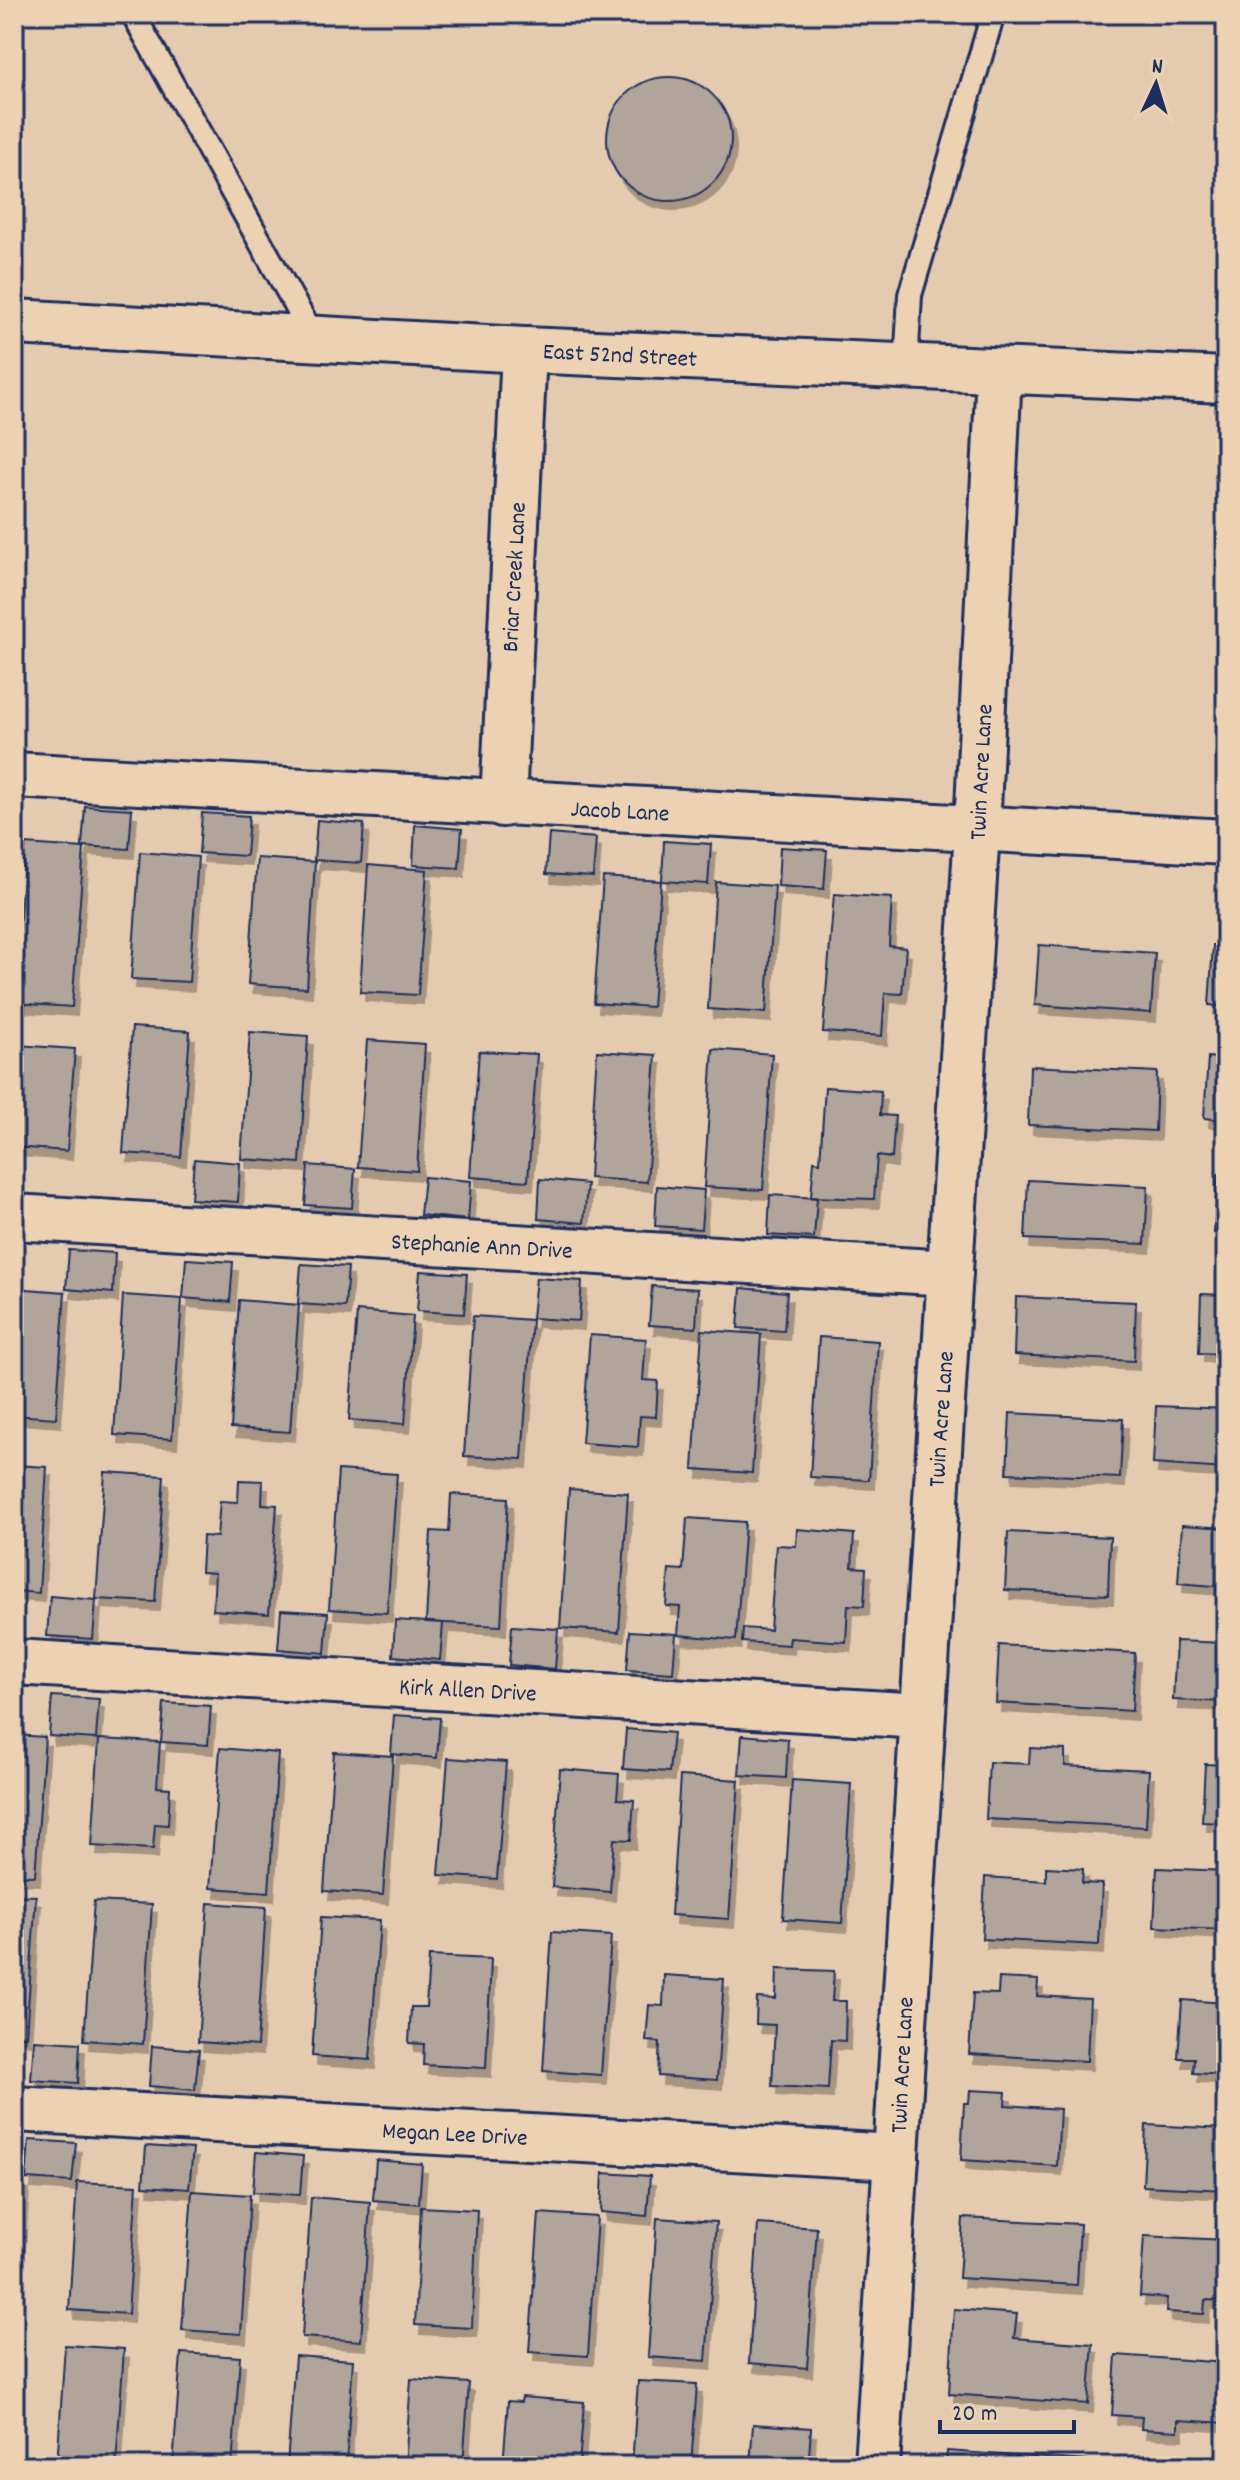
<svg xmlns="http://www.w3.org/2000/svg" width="1240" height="2480" font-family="Dekko,sans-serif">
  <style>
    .building { fill: #b1a49b; stroke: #1b2f5e; stroke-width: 2; filter: url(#shadow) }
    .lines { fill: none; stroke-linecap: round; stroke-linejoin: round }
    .service-casing { stroke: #1b2f5e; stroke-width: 28 }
    .minor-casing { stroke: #1b2f5e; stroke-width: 50 }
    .tertiary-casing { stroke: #1b2f5e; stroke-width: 50 }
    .service { stroke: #ecd1b3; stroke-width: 22 }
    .minor { stroke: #ecd1b3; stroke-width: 44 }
    .tertiary { stroke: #ecd1b3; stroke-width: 44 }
    .labels { text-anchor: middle; stroke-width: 6; stroke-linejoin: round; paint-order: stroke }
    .street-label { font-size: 24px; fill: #1b2f5e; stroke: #ecd1b3 }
  </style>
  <defs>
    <filter id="shadow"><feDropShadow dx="5" dy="9" stdDeviation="0" flood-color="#0004"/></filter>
  </defs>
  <rect width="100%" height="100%" fill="#e4cbb0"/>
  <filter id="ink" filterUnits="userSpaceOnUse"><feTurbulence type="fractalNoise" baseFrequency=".0125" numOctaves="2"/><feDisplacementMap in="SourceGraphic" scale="16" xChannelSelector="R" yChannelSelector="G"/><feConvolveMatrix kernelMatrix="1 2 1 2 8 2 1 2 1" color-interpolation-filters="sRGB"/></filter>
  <g filter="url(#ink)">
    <g class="building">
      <circle cx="669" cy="139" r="62"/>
      <polygon points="85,806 132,809 129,849 82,846"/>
      <polygon points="202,813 249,816 246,856 199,853"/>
      <polygon points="317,820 364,824 361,863 314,860"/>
      <polygon points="415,825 462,829 459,868 413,865"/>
      <polygon points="549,834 596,838 593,877 546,874"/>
      <polygon points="664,841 711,844 708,884 662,881"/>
      <polygon points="25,844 84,848 72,1007 14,1003"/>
      <polygon points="780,847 827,850 824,889 778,886"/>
      <polygon points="140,852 198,857 189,982 131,979"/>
      <polygon points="257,858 315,862 307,988 248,984"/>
      <polygon points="368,865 427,870 418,995 360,992"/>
      <polygon points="603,877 661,881 652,1007 594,1003"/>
      <polygon points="716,882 775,886 766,1013 708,1009"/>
      <polygon points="834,894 892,898 889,946 906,948 902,994 885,993 882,1036 823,1032"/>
      <polygon points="1039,945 1155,953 1151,1013 1035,1005"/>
      <polygon points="1213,945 1226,946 1226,1007 1209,1005"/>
      <polygon points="132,1027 190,1031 181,1157 123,1153"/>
      <polygon points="250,1032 308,1036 300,1163 241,1159"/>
      <polygon points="367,1040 425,1044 417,1171 358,1167"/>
      <polygon points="16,1045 75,1049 67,1151 14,1147"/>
      <polygon points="713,1049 772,1054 763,1190 704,1187"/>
      <polygon points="479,1051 537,1054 528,1181 470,1177"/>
      <polygon points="597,1051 656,1055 647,1182 589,1178"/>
      <polygon points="1208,1057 1226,1059 1226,1120 1204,1118"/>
      <polygon points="1030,1066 1157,1072 1155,1131 1028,1125"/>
      <polygon points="825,1087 881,1091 880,1115 895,1116 892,1158 877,1156 874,1199 811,1197 814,1161 820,1162"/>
      <polygon points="194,1159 240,1163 238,1202 191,1199"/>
      <polygon points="308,1165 355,1169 352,1208 305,1205"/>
      <polygon points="1218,1174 1226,1175 1226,1233 1214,1233"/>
      <polygon points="424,1177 471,1181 468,1220 420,1215"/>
      <polygon points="540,1179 587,1184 584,1223 538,1219"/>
      <polygon points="1028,1180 1148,1186 1145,1244 1025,1239"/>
      <polygon points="657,1186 704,1190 701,1229 655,1226"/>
      <polygon points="770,1195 817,1198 814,1238 768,1235"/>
      <polygon points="69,1250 115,1253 113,1293 66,1289"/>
      <polygon points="186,1259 233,1262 230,1302 183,1298"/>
      <polygon points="301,1264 348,1267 345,1307 298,1304"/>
      <polygon points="420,1271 467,1274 464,1314 417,1311"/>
      <polygon points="536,1278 582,1281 579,1321 532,1318"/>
      <polygon points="652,1286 698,1289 696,1328 649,1325"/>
      <polygon points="14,1288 65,1292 56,1418 14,1415"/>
      <polygon points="741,1288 787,1292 784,1331 738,1328"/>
      <polygon points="1201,1294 1226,1295 1226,1354 1199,1353"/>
      <polygon points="123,1295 182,1299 172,1439 114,1435"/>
      <polygon points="1016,1297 1136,1302 1134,1361 1014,1355"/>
      <polygon points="239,1300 299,1305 290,1432 231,1428"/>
      <polygon points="357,1311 413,1316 405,1424 349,1420"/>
      <polygon points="473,1316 532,1320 522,1459 464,1456"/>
      <polygon points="702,1330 761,1334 752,1473 693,1469"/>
      <polygon points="590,1335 646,1339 643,1380 658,1381 656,1417 640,1416 638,1447 582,1443"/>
      <polygon points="819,1337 878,1341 869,1480 810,1477"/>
      <polygon points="1156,1406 1226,1409 1226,1469 1153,1464"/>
      <polygon points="1010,1413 1123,1419 1120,1478 1007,1473"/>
      <polygon points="14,1465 47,1467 39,1593 14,1591"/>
      <polygon points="338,1470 397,1474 387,1613 329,1609"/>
      <polygon points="105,1472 164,1476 155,1602 96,1599"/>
      <polygon points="239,1480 263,1481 262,1504 277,1505 269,1614 213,1610 215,1573 201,1572 203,1536 217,1537 220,1501 238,1502"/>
      <polygon points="569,1489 628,1493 619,1632 560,1628"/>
      <polygon points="451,1494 508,1498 501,1626 426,1622 431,1531 449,1532"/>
      <polygon points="687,1518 745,1522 736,1640 678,1635 680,1607 666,1606 669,1569 683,1570"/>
      <polygon points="1182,1525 1226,1528 1226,1587 1178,1583"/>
      <polygon points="797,1529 854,1534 852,1567 866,1568 864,1606 848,1605 846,1642 790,1638 789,1645 742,1642 743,1628 770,1630 776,1545 796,1546"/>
      <polygon points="1008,1532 1110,1537 1108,1595 1005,1590"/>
      <polygon points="50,1596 96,1600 93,1639 47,1636"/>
      <polygon points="281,1610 328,1613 325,1653 278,1649"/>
      <polygon points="395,1620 443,1623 440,1660 393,1656"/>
      <polygon points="512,1626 558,1629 555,1669 509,1665"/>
      <polygon points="630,1631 676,1634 673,1673 627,1670"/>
      <polygon points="1176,1641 1226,1643 1226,1702 1173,1700"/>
      <polygon points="999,1645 1135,1653 1132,1711 996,1703"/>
      <polygon points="52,1696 99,1699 96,1739 49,1736"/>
      <polygon points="164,1703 211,1706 208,1745 161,1742"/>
      <polygon points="394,1715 440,1718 437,1758 391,1754"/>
      <polygon points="626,1729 673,1733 669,1772 623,1769"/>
      <polygon points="14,1735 45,1737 35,1876 14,1875"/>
      <polygon points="742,1735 788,1739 786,1778 739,1775"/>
      <polygon points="99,1739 160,1742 157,1787 170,1788 168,1825 155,1824 153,1849 92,1846"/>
      <polygon points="220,1748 278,1753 269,1892 210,1888"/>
      <polygon points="1030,1748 1065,1750 1065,1766 1149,1770 1146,1827 986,1819 989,1762 1029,1764"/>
      <polygon points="334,1752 393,1756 383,1895 324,1891"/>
      <polygon points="448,1758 506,1762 497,1879 439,1875"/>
      <polygon points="1205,1764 1226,1765 1226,1823 1202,1822"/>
      <polygon points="560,1769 619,1774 617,1799 634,1800 631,1840 614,1839 610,1892 552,1887"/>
      <polygon points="680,1776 739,1780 729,1919 671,1915"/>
      <polygon points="792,1780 851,1784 842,1923 783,1919"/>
      <polygon points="1046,1867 1083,1869 1082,1883 1102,1884 1099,1945 982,1939 985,1877 1046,1881"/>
      <polygon points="1157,1868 1226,1871 1226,1930 1154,1927"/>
      <polygon points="14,1895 36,1896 26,2036 14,2035"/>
      <polygon points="94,1901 152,1904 143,2044 84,2040"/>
      <polygon points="208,1903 266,1907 257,2046 198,2042"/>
      <polygon points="321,1917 380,1920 370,2060 312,2056"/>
      <polygon points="552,1932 611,1936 601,2075 543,2071"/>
      <polygon points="429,1956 491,1959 486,2068 423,2065 424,2044 409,2043 411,2007 426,2007"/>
      <polygon points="777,1969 834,1971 832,2001 846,2001 845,2041 831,2040 828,2089 772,2086 775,2025 756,2024 757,1998 776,1999"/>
      <polygon points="664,1975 724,1979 717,2080 658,2076 660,2042 646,2041 649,2005 663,2006"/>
      <polygon points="999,1978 1038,1980 1037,1996 1090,1999 1087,2061 969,2054 973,1993 998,1994"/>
      <polygon points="1182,2000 1226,2003 1226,2075 1193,2073 1194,2058 1178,2058"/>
      <polygon points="34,2040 80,2043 78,2083 31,2080"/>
      <polygon points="152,2046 199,2050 195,2090 149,2086"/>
      <polygon points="970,2090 1006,2092 1005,2105 1060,2109 1057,2166 961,2160 964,2103 969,2103"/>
      <polygon points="1146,2125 1226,2129 1226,2190 1143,2186"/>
      <polygon points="29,2140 76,2143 72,2182 26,2179"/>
      <polygon points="146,2146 193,2149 189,2189 143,2186"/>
      <polygon points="256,2152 303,2156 300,2195 253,2192"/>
      <polygon points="376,2160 422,2164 419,2204 373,2200"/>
      <polygon points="603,2173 650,2176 647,2216 601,2212"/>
      <polygon points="14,2180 24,2181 14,2320"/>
      <polygon points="77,2182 137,2185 128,2314 69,2310"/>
      <polygon points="192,2191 250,2195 241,2334 182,2330"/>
      <polygon points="311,2197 370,2202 361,2341 302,2337"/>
      <polygon points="421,2207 477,2210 472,2328 415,2325"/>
      <polygon points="539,2213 597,2217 588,2356 529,2352"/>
      <polygon points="657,2218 716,2222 706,2361 648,2357"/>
      <polygon points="963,2218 1080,2224 1077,2285 959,2278"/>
      <polygon points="758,2224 817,2228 807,2368 749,2363"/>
      <polygon points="1144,2236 1226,2240 1226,2301 1205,2300 1204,2314 1166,2312 1167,2298 1140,2296"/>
      <polygon points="954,2309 1017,2314 1014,2338 1093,2344 1088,2404 949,2394"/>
      <polygon points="65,2345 124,2349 116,2466 57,2466"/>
      <polygon points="181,2353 240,2357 232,2466 173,2466"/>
      <polygon points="1116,2355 1226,2363 1226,2423 1178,2420 1178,2431 1141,2429 1142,2417 1112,2415"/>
      <polygon points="295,2356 353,2360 346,2466 287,2466"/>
      <polygon points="411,2379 469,2383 463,2466 405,2466"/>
      <polygon points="638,2381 697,2384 691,2466 632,2466"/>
      <polygon points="522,2397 584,2402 579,2466 503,2466 508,2401 521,2402"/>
      <polygon points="753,2424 811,2428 809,2457 822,2458 822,2466 750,2466"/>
      <polygon points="947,2451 1087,2461 1087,2466 946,2466"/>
    </g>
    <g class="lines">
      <defs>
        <g id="service">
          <polyline points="133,14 314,338"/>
          <polyline points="906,367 910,295 993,14"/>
        </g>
        <g id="minor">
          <polyline points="14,775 1226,842"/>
          <polyline points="503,804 524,350"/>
          <polyline points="14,1217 950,1273"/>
          <polyline points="14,1662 922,1716"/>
          <polyline points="14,2109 896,2157"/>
          <polyline points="877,2466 977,829 999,371"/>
        </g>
        <polyline id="tertiary" points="14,322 524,350 1226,380"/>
      </defs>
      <use href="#service" class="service-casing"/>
      <use href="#minor" class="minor-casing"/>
      <use href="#tertiary" class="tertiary-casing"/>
      <use href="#service" class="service"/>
      <use href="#minor" class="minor"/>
      <use href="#tertiary" class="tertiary"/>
    </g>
  </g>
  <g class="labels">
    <g class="street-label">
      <text transform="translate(620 354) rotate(3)" y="8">East 52nd Street</text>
      <text transform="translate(513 577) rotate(-87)" y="8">Briar Creek Lane</text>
      <text transform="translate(980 772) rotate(-87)" y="8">Twin Acre Lane</text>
      <text transform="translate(620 810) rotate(3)" y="8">Jacob Lane</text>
      <text transform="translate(482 1245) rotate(3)" y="8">Stephanie Ann Drive</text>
      <text transform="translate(940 1419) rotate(-86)" y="8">Twin Acre Lane</text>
      <text transform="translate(468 1689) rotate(3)" y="8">Kirk Allen Drive</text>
      <text transform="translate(901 2065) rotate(-87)" y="8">Twin Acre Lane</text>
      <text transform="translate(455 2133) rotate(3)" y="8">Megan Lee Drive</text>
    </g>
  </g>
  <rect width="1240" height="2480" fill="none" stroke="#ecd1b3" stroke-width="48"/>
  <rect x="24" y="24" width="1192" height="2432" fill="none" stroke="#1b2f5e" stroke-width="3" filter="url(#ink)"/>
  <g transform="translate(1156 84) rotate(4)" stroke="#ecd1b3" stroke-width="6" paint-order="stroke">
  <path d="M0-6L14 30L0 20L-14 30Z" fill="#1b2f5e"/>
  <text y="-12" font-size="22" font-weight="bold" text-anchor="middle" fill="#1b2f5e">N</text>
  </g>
  <path d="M940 2420v12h134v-12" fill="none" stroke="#1b2f5e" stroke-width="4"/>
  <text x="952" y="2420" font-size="24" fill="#1b2f5e" stroke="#ecd1b3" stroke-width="6" paint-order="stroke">20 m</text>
</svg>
